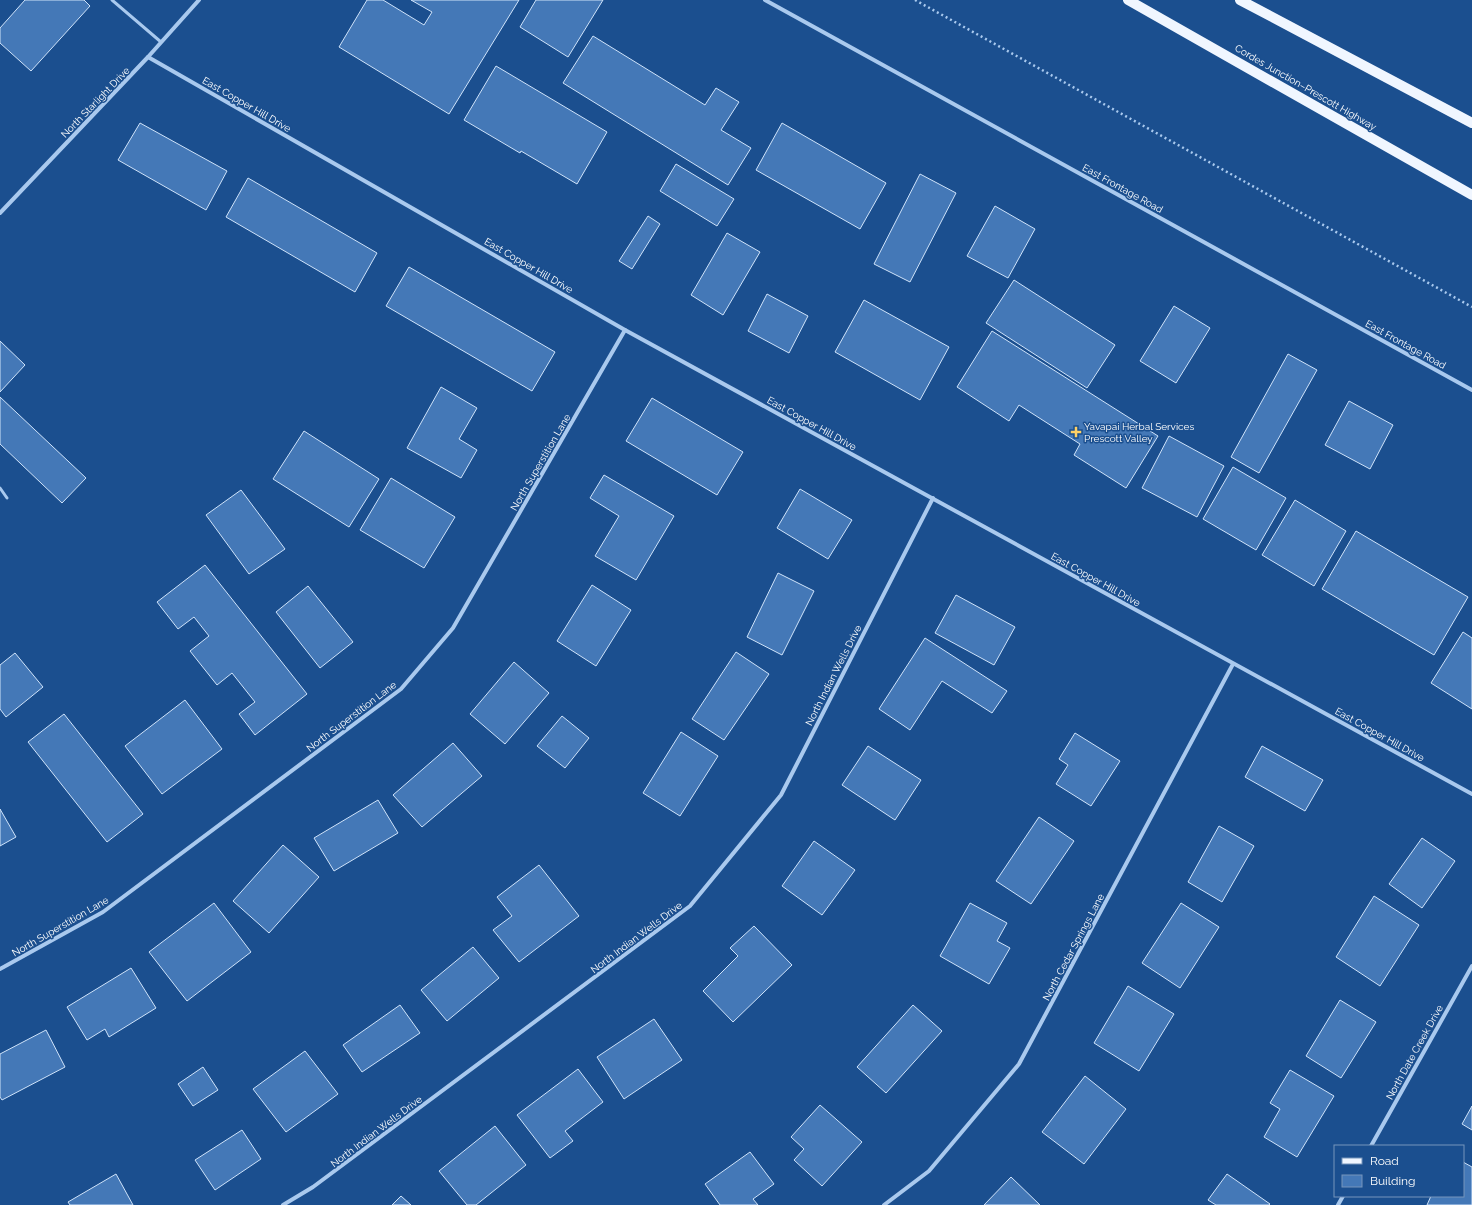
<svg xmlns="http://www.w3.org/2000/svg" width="1472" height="1205" font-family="Raleway,sans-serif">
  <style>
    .building { fill: #4478b7; stroke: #cfe3fa }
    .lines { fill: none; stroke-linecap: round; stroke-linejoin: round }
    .path { stroke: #a9c9ee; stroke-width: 2.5; stroke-dasharray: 2 3; stroke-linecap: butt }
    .lane { stroke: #a9c9ee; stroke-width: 3 }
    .street { stroke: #a9c9ee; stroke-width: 4 }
    .primary { stroke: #f0f6ff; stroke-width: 10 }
    .poi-dot { fill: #ffd166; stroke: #1b4f8f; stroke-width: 1.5 }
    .labels { text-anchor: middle; stroke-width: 3; stroke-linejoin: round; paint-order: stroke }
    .street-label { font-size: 10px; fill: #fff; stroke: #1b4f8f }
    .poi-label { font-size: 10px; fill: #fff; stroke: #1b4f8f; text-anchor: start }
  </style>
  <rect width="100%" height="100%" fill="#1b4f8f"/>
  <g class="building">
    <polygon points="25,0 84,0 90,6 31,71 0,43 0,28"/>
    <polygon points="367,0 383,0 424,25 432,12 411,0 519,0 449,114 339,47"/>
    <polygon points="536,0 603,0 568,57 520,27"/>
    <polygon points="593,36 705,105 716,88 739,102 721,130 751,148 728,185 563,83"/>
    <polygon points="496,66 607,132 577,184 521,151 520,153 464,120"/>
    <polygon points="140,123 227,171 206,210 118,160"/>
    <polygon points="782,123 886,183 860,229 756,170"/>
    <polygon points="676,164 734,199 717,226 660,191"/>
    <polygon points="920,174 956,193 910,282 874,264"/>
    <polygon points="248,178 377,253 355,292 226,217"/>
    <polygon points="995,206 1035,229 1008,278 967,256"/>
    <polygon points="648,216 660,224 632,269 619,261"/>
    <polygon points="727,233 760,252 723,315 691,295"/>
    <polygon points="409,267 555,352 532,391 386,306"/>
    <polygon points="1014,280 1115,345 1087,388 986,323"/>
    <polygon points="767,294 808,316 789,353 748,331"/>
    <polygon points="864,300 949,347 920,400 835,352"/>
    <polygon points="1174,306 1210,328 1176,383 1140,361"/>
    <polygon points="992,331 1158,436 1126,488 1074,455 1080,444 1019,405 1009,421 957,387"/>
    <polygon points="0,341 25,365 0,392"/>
    <polygon points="1288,354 1317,370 1259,473 1231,457"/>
    <polygon points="441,387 477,408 459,439 477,450 461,478 407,448"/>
    <polygon points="0,397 86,478 62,503 0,444"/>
    <polygon points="652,398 743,452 717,495 626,441"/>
    <polygon points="1349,401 1393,425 1370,469 1325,445"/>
    <polygon points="304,431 379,479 349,527 273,479"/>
    <polygon points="1169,436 1224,466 1197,517 1142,488"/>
    <polygon points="1233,467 1286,498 1256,550 1203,519"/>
    <polygon points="604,475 674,516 636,580 595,556 619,516 590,498"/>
    <polygon points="391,478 455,517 424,568 360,530"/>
    <polygon points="800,489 852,520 828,559 777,528"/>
    <polygon points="241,490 285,549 249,574 206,515"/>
    <polygon points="1295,500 1346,531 1314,586 1262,555"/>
    <polygon points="1356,531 1468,597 1434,655 1322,589"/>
    <polygon points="205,565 307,694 255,735 239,714 255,702 232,673 217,685 190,651 209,636 194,617 178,629 157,602"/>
    <polygon points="778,573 814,591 782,655 747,637"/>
    <polygon points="592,585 631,610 596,666 557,641"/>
    <polygon points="308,586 353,642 320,668 276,612"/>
    <polygon points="956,595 1015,627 994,665 935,633"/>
    <polygon points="1463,632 1472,638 1472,709 1431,683"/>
    <polygon points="925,638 1007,691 992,713 942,681 910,730 879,709"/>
    <polygon points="736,652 769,674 724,740 692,719"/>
    <polygon points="15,653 43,687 6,717 0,709 0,665"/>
    <polygon points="514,662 549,693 505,744 470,714"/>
    <polygon points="185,700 222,749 162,794 125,746"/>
    <polygon points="64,714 143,814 107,842 28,742"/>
    <polygon points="562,716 589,738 565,768 537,746"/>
    <polygon points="681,732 718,756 680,816 643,793"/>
    <polygon points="1075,733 1120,761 1091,806 1056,784 1068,765 1059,759"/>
    <polygon points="453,743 482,776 422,827 393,795"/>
    <polygon points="868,746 921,780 895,820 842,785"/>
    <polygon points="1262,746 1323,780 1305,811 1245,777"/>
    <polygon points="378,800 398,833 334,871 314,838"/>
    <polygon points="0,809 16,837 0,846"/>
    <polygon points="1039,817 1074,841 1031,904 996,881"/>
    <polygon points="1219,826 1254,846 1222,902 1188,882"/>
    <polygon points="1422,838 1455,861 1422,908 1389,884"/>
    <polygon points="814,841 855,870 822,915 782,886"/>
    <polygon points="283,845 319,877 269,933 233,901"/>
    <polygon points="539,865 579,916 519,962 493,930 512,916 497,897"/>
    <polygon points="1374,896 1419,925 1380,986 1336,957"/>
    <polygon points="214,903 251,952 187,1001 149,952"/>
    <polygon points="970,903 1007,923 997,941 1010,948 989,984 940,956"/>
    <polygon points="1181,903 1219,927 1180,988 1142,963"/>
    <polygon points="754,926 792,965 733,1022 703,991 738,956 730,948"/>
    <polygon points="473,947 499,978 447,1021 421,990"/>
    <polygon points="131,968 156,1008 109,1037 105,1029 87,1040 67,1007"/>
    <polygon points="1128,986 1174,1014 1139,1071 1094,1043"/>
    <polygon points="1340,1000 1376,1022 1341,1078 1306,1056"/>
    <polygon points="400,1005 420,1033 362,1072 343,1045"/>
    <polygon points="913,1005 942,1031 886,1093 857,1067"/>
    <polygon points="654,1019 682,1060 624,1099 597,1057"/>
    <polygon points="46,1030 65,1067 2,1100 0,1097 0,1054"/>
    <polygon points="305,1051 338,1094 286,1132 253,1089"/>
    <polygon points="203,1067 218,1090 193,1106 178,1084"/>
    <polygon points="578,1069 603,1102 565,1131 573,1141 550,1158 517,1115"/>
    <polygon points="1290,1070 1334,1096 1297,1157 1264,1137 1280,1109 1270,1103"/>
    <polygon points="1085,1076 1126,1109 1084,1164 1042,1132"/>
    <polygon points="820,1105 862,1142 822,1186 794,1160 804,1149 791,1137"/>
    <polygon points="1472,1106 1472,1130 1462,1124"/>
    <polygon points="495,1126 526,1165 476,1205 467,1205 439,1171"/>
    <polygon points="242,1130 261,1159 215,1190 195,1160"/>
    <polygon points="750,1152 774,1184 753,1199 758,1205 720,1205 705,1184"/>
    <polygon points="1463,1162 1472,1167 1472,1205 1427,1205 1431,1196 1463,1196"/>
    <polygon points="116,1174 133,1205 70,1205 68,1202"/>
    <polygon points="1227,1174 1270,1204 1269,1205 1216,1205 1208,1200"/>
    <polygon points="1011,1177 1040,1205 984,1205"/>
    <polygon points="401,1196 411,1205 392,1205"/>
  </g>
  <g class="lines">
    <polyline class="path" points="915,0 1472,307"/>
    <g class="lane">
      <polyline points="112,0 161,42"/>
      <polyline points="0,488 7,498"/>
    </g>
    <g class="street">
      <polyline points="765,0 1472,390"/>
      <polyline points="148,57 625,330 1472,794"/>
      <polyline points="0,213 148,57 199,0"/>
      <polyline points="0,969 103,912 401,689 453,628 625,330"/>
      <polyline points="1371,1146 1472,966"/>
      <polyline points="283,1205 313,1187 690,906 781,795 933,498"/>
      <polyline points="884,1205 929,1171 1019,1064 1233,664"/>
      <polyline points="1338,1205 1343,1196"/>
    </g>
    <g class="primary">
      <polyline points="1128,0 1472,195"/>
      <polyline points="1240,0 1472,123"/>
    </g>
  </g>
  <path class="poi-dot" d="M1074 426h4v4h4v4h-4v4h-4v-4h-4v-4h4z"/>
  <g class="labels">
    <g class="street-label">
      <text transform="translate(1306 87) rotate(30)" y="4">Cordes Junction–Prescott Highway</text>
      <text transform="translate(95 102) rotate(-46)" y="4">North Starlight Drive</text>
      <text transform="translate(247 104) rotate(30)" y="4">East Copper Hill Drive</text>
      <text transform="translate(1123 188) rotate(29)" y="4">East Frontage Road</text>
      <text transform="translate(529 265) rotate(30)" y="4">East Copper Hill Drive</text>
      <text transform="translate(1406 344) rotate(29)" y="4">East Frontage Road</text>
      <text transform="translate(812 423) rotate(29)" y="4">East Copper Hill Drive</text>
      <text transform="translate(540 462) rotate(-60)" y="4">North Superstition Lane</text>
      <text transform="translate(1096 579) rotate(29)" y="4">East Copper Hill Drive</text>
      <text transform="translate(833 675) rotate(-63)" y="4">North Indian Wells Drive</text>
      <text transform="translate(351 716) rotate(-37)" y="4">North Superstition Lane</text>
      <text transform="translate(1380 734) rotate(29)" y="4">East Copper Hill Drive</text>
      <text transform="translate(60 926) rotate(-30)" y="4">North Superstition Lane</text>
      <text transform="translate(636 937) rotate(-37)" y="4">North Indian Wells Drive</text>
      <text transform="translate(1073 947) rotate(-62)" y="4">North Cedar Springs Lane</text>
      <text transform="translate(1414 1052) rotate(-61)" y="4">North Date Creek Drive</text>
      <text transform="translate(376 1131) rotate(-37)" y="4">North Indian Wells Drive</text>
    </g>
    <g class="poi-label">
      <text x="1084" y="430">Yavapai Herbal Services<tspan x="1084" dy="12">Prescott Valley</tspan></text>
    </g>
  </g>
  <rect x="1334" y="1145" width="130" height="52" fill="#1b4f8f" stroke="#7695bc"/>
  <rect x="1342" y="1158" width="20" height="6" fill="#f0f6ff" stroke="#7695bc"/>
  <text x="1370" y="1165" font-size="12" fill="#ffffff">Road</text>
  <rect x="1342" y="1175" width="20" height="12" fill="#4478b7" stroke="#7695bc"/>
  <text x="1370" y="1185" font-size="12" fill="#ffffff">Building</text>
</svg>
